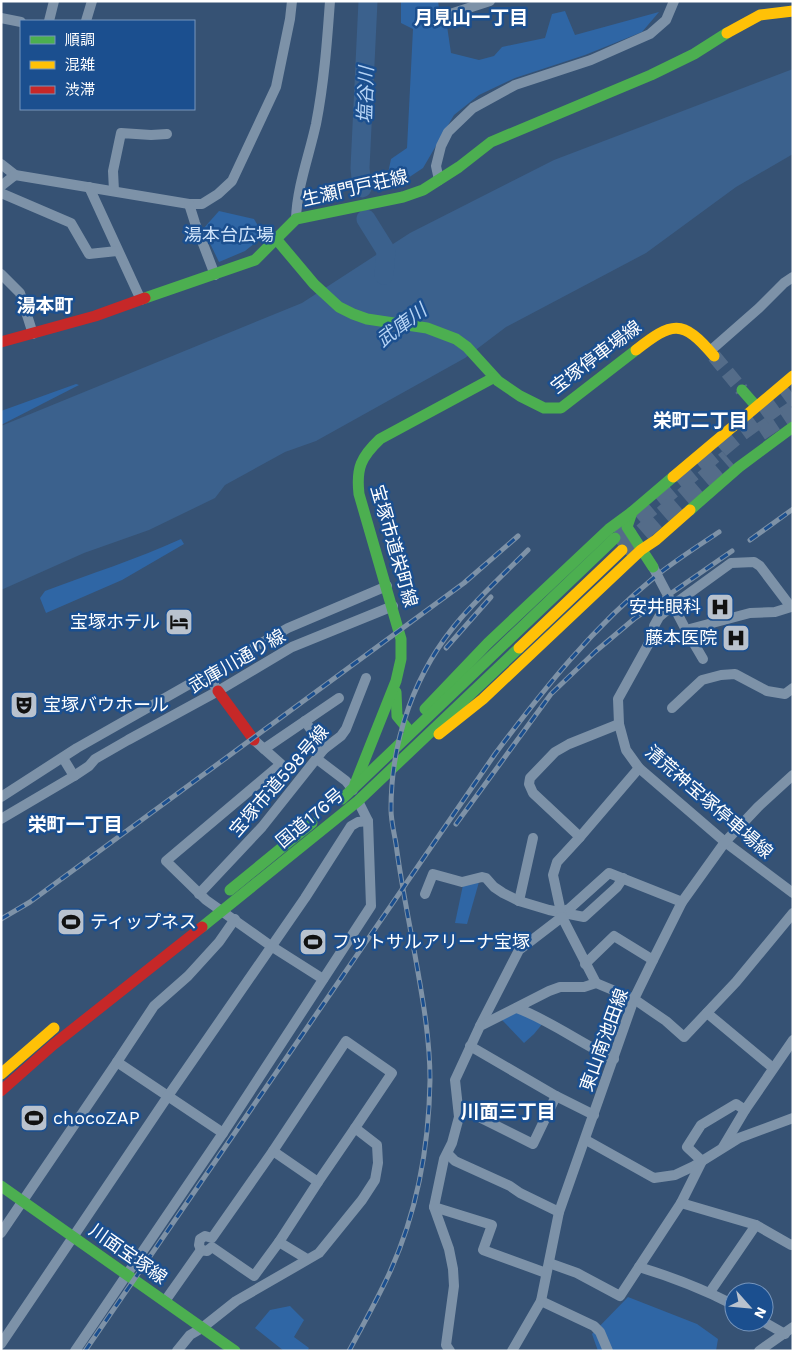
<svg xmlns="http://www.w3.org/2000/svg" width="794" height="1352" font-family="'Work Sans','Noto Sans JP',sans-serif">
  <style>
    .green { fill: #2f66a5 }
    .water { fill: #3b618d }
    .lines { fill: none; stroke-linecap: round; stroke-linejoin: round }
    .river { stroke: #3b618d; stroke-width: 19 }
    .secondary-tunnel { stroke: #546c89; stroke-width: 14; stroke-dasharray: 14 7; stroke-linecap: butt }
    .highway-tunnel { stroke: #546c89; stroke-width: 18; stroke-dasharray: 18 9; stroke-linecap: butt }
    .street { stroke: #7d92a8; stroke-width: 10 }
    .fast { stroke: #4caf50; stroke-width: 11 }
    .slow { stroke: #ffc107; stroke-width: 11 }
    .jam { stroke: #c62828; stroke-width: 11 }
    .rail-casing { stroke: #7e92a7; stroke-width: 5 }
    .rail { stroke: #1b4f8f; stroke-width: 3; stroke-dasharray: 9; stroke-linecap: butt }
    .labels { text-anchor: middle; stroke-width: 5; stroke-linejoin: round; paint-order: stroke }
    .street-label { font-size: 18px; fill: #fff; stroke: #1b4f8f }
    .park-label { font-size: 18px; fill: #cfe3fa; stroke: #1b4f8f }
    .poi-label { font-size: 18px; fill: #fff; stroke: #1b4f8f; text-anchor: start }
    .neighbourhood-label { font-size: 19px; font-weight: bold; fill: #fff; stroke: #1b4f8f }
    .water-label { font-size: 19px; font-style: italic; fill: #b5d3f5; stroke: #1b4f8f }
  </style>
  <rect width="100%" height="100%" fill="#365274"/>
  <g class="green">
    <polygon points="401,1 438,1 440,14 447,26 451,53 479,60 494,56 502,47 545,38 552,14 565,11 575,35 659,12 642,32 585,55 515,78 479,95 454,115 423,168 399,184 388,173 391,159 407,148 413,29 401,23"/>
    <polygon points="219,211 254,219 264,236 245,251 219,262 203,229"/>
    <polygon points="76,384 79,385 1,425 1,411"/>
    <path d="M181,539L184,544L122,580L46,613L40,598L45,591C90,574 137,559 181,539Z"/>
    <polygon points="479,882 467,924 455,923 463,885"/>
    <polygon points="517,1011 543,1023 534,1034 524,1043 502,1020"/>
    <polygon points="628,1297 697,1324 718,1339 716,1351 598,1351 592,1334"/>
    <polygon points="290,1306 304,1320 294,1337 309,1348 307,1351 284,1351 255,1328 270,1310"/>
  </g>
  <polygon class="water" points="793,69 793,154 736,187 646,253 506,327 465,358 316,441 285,452 225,485 215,498 149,530 84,553 1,590 1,426 302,303 410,233 554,160"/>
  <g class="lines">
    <g class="river">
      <polyline points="362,188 360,168 368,1"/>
      <polyline points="366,219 386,251 384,275"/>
    </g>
    <polyline class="secondary-tunnel" points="714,356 742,390"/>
    <g class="highway-tunnel">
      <polyline points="760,432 793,410"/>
      <polyline points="617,536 736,436 793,394"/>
      <polyline points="622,550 728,458"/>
    </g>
    <g class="street">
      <polyline points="447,15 490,1"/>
      <polyline points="1,18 21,22"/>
      <polyline points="49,21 54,1"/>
      <polyline points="86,21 92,1"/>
      <polyline points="1,164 15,175 189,204 202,204 218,194 232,181 276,87 290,19 292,1"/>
      <polyline points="439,180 436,166 441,146 448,132 473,108 515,85 591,60 650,34 666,20 674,1"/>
      <polyline points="1,186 15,175"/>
      <polyline points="89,187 141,300"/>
      <polyline points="114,191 113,171 121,133 151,135 167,134"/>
      <polyline points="1,193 71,223 89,254 117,251"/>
      <polyline points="189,204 195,223 215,275"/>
      <path d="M296,219C297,187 309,156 316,124C324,83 327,43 330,1"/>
      <polyline points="1,274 20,293 33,334"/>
      <polyline points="710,351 759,308 784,283 793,277"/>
      <polyline points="653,567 686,630 750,613 775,612 791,607"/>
      <polyline points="793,607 791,607 760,566 754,562 731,563 673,605 659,617 654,626 654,634 618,699 619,724 626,750 639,768 725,842 793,893"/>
      <polyline points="686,630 703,659"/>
      <polyline points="207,674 218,691"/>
      <polyline points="672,708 702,680 721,675 735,674 767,691 785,694 793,688"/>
      <polyline points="305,721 324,749"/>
      <polyline points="254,740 281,764 166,861 206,900 271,946 323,979"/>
      <polyline points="264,749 339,698"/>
      <polyline points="63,758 74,776"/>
      <polyline points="317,759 346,781 353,790"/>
      <polyline points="1,797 77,748 288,628 387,586"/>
      <polyline points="1,819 74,776 89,766 95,759 128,740 218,691 292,647 393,606"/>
      <polyline points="580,837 533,793 529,784 530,778 555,752 569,744 619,724"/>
      <polyline points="199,894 262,827 324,749 341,736 346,729 366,678"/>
      <polyline points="425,894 433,874 462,882 482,877 486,878 494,887 503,893 519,901 549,910 584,917 617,887 623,878"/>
      <polyline points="519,901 533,838"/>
      <polyline points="561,912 569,909 609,873 682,902"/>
      <polyline points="562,917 553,875 557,862 580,837 639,768"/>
      <polyline points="585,964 614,936 653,960"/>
      <path d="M517,1008C551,1021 580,1043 614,1059"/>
      <polyline points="707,1013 773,1068"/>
      <polyline points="480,1026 519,950 562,917 596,983"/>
      <polyline points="470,1046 556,1096 594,1115"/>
      <polyline points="459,1107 533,1144 556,1096"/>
      <polyline points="223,1133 117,1062 154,1006 188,976 219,942 235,919"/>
      <polyline points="586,1140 654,1178 675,1175 694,1166 739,1138 793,1118"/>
      <polyline points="723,1147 745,1110"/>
      <polyline points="273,1151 318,1182 279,1242"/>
      <polyline points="448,1154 455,1161 510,1186 520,1193 559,1212"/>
      <polyline points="318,1182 355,1128"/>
      <polyline points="681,1203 756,1225 791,1245 793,1244"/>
      <polyline points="434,1207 492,1225 483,1250 546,1273"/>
      <polyline points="1,1233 117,1062"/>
      <polyline points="549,1263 577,1273 620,1296 681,1203 702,1161 687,1147 701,1125 736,1104 745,1110 793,1040"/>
      <path d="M639,1267C672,1277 703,1289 734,1305"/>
      <polyline points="710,1292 756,1225"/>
      <polyline points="165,1301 201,1250 207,1251 212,1247 254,1276 279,1242 307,1259"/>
      <polyline points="541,1301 594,1326 600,1332 608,1351"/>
      <polyline points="764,1322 785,1334"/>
      <polyline points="1,1344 168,1096 305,898 351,826 358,822 368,821"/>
      <polyline points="75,1351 223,1133 371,906 368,821 358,801"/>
      <polyline points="177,1351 190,1335 202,1328 236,1301 319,1253 362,1200 375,1180 378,1163 377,1145 355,1128 392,1073 346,1041 273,1151 212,1238 205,1236 200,1239 199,1245 201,1250"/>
      <polyline points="450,1351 446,1345 454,1286 453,1269 449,1249 434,1207 444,1159 452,1143 459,1117 455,1080 480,1026 549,991 560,987 584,987 596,983 634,999 666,1021 684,1037 736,982 793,913"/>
      <polyline points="512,1351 541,1301 559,1212 634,999 653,960 682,902 725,842 758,807 793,775"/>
      <polyline points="759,1351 793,1327"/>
    </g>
    <g class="fast">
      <polyline points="277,240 314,284 339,307 353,314 367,319 427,328 456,339 467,347 498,381 520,396 544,408 561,408 636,350"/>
      <polyline points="145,298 255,260 296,219 403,197 423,190 459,167 491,142 651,75 694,54 727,33"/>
      <polyline points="742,390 756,406"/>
      <polyline points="690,510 739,467 793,427"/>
      <polyline points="632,512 627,527 653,567"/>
      <polyline points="396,692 397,716 407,728"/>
      <polyline points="425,709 488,643 609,529 632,512 673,477"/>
      <path d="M355,784L396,681L401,659V639L359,494C356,468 361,457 380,439L493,378"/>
      <polyline points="342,799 615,538"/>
      <polyline points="230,890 312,823"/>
      <polyline points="202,927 358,801 519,648"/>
      <polyline points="1,1186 235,1351"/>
    </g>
    <g class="slow">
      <polyline points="727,33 760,15 793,11"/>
      <path d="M636,350C672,322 682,318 714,356"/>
      <polyline points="673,477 793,376"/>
      <polyline points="519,648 622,550"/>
      <polyline points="439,734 483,699 641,550 656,540 690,510"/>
      <polyline points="1,1074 54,1028"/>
    </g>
    <g class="jam">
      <polyline points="1,342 95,316 145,298"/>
      <polyline points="218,691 254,740"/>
      <polyline points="1,1091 53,1045 202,927"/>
    </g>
    <defs>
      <g id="rail">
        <polyline points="750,540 793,509"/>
        <polyline points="446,648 491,597"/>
        <polyline points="456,824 551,694 596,651 634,619 732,551"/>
        <polyline points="1,919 30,902 464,583 518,536"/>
        <path d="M85,1351L495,754C543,690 593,627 656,576C676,560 698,546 719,532"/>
        <path d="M349,1351C363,1325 377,1300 389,1274C417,1213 429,1146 430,1080C430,1032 420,985 412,938C406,906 400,875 396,844C394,832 391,821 391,809C391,739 415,671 461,618C482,594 506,572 528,550"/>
      </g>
    </defs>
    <use href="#rail" class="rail-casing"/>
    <use href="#rail" class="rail"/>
  </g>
  <defs>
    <symbol id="hospital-square" viewBox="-11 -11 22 22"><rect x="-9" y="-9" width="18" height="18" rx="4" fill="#b9c2ce" stroke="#1b4f8f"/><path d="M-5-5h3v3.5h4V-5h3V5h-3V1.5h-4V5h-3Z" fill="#111"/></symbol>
    <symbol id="hotel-square" viewBox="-11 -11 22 22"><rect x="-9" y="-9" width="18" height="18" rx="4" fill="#b9c2ce" stroke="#1b4f8f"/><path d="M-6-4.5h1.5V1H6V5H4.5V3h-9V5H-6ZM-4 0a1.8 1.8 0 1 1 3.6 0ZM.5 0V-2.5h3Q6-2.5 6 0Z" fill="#111"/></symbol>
    <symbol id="theatre-square" viewBox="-11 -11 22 22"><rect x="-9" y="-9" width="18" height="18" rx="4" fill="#b9c2ce" stroke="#1b4f8f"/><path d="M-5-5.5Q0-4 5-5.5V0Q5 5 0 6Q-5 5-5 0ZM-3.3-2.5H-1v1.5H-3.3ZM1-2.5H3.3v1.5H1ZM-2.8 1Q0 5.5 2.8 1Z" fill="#111"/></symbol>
    <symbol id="stadium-square" viewBox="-11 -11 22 22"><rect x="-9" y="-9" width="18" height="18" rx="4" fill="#b9c2ce" stroke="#1b4f8f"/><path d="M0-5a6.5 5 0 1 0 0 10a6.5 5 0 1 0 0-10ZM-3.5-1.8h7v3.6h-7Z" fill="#111"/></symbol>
  </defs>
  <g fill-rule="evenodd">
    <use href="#hospital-square" x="704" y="591" width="32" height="32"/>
    <use href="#hotel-square" x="163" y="606" width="32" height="32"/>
    <use href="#hospital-square" x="720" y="622" width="32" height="32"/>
    <use href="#theatre-square" x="8" y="689" width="32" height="32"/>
    <use href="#stadium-square" x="55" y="906" width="32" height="32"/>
    <use href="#stadium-square" x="297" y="926" width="32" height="32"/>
    <use href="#stadium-square" x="18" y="1102" width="32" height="32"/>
  </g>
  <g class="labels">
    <g class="street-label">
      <text transform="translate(355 188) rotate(-13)" y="6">生瀬門戸荘線</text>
      <text transform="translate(596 357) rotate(-37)" y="6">宝塚停車場線</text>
      <text transform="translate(394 546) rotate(74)" y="6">宝塚市道栄町線</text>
      <text transform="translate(237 661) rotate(-30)" y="6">武庫川通り線</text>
      <text transform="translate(279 781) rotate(-49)" y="6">宝塚市道598号線</text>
      <text transform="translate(709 802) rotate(41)" y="6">清荒神宝塚停車場線</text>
      <text transform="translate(310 818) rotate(-40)" y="6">国道176号</text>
      <text transform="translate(604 1040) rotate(-70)" y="6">東山南池田線</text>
      <text transform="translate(128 1254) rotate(35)" y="6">川面宝塚線</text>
    </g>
    <g class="park-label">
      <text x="229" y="241">湯本台広場</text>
    </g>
    <g class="poi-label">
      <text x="701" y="613" text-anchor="end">安井眼科</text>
      <text x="160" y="628" text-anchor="end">宝塚ホテル</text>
      <text x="717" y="644" text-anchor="end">藤本医院</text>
      <text x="43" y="711">宝塚バウホール</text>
      <text x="90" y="928">ティップネス</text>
      <text x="332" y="948">フットサルアリーナ宝塚</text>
      <text x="53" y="1124">chocoZAP</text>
    </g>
    <g class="neighbourhood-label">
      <text x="471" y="24">月見山一丁目</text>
      <text x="45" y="312">湯本町</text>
      <text x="700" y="427">栄町二丁目</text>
      <text x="75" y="831">栄町一丁目</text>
      <text x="508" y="1118">川面三丁目</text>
    </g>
    <g class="water-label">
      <text transform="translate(365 95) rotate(-88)" y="7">塩谷川</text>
      <text transform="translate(401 325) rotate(-37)" y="7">武庫川</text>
    </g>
  </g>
  <rect width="794" height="1352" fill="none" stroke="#ffffff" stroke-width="5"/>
  <rect x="20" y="20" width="175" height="90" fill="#1b4f8f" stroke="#7695bc"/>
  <rect x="30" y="36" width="25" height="8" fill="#4caf50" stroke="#7695bc"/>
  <text x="65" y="45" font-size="15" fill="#ffffff">順調</text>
  <rect x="30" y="61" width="25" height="8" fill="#ffc107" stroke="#7695bc"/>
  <text x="65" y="70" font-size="15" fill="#ffffff">混雑</text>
  <rect x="30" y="86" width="25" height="8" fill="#c62828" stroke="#7695bc"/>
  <text x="65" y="95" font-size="15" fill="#ffffff">渋滞</text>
  <g transform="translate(749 1307) rotate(117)"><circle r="24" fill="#1b4f8f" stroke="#7695bc"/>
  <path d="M0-4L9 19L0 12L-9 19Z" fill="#b9c2ce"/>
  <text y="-8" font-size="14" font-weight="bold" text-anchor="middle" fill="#ffffff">N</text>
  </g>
</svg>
